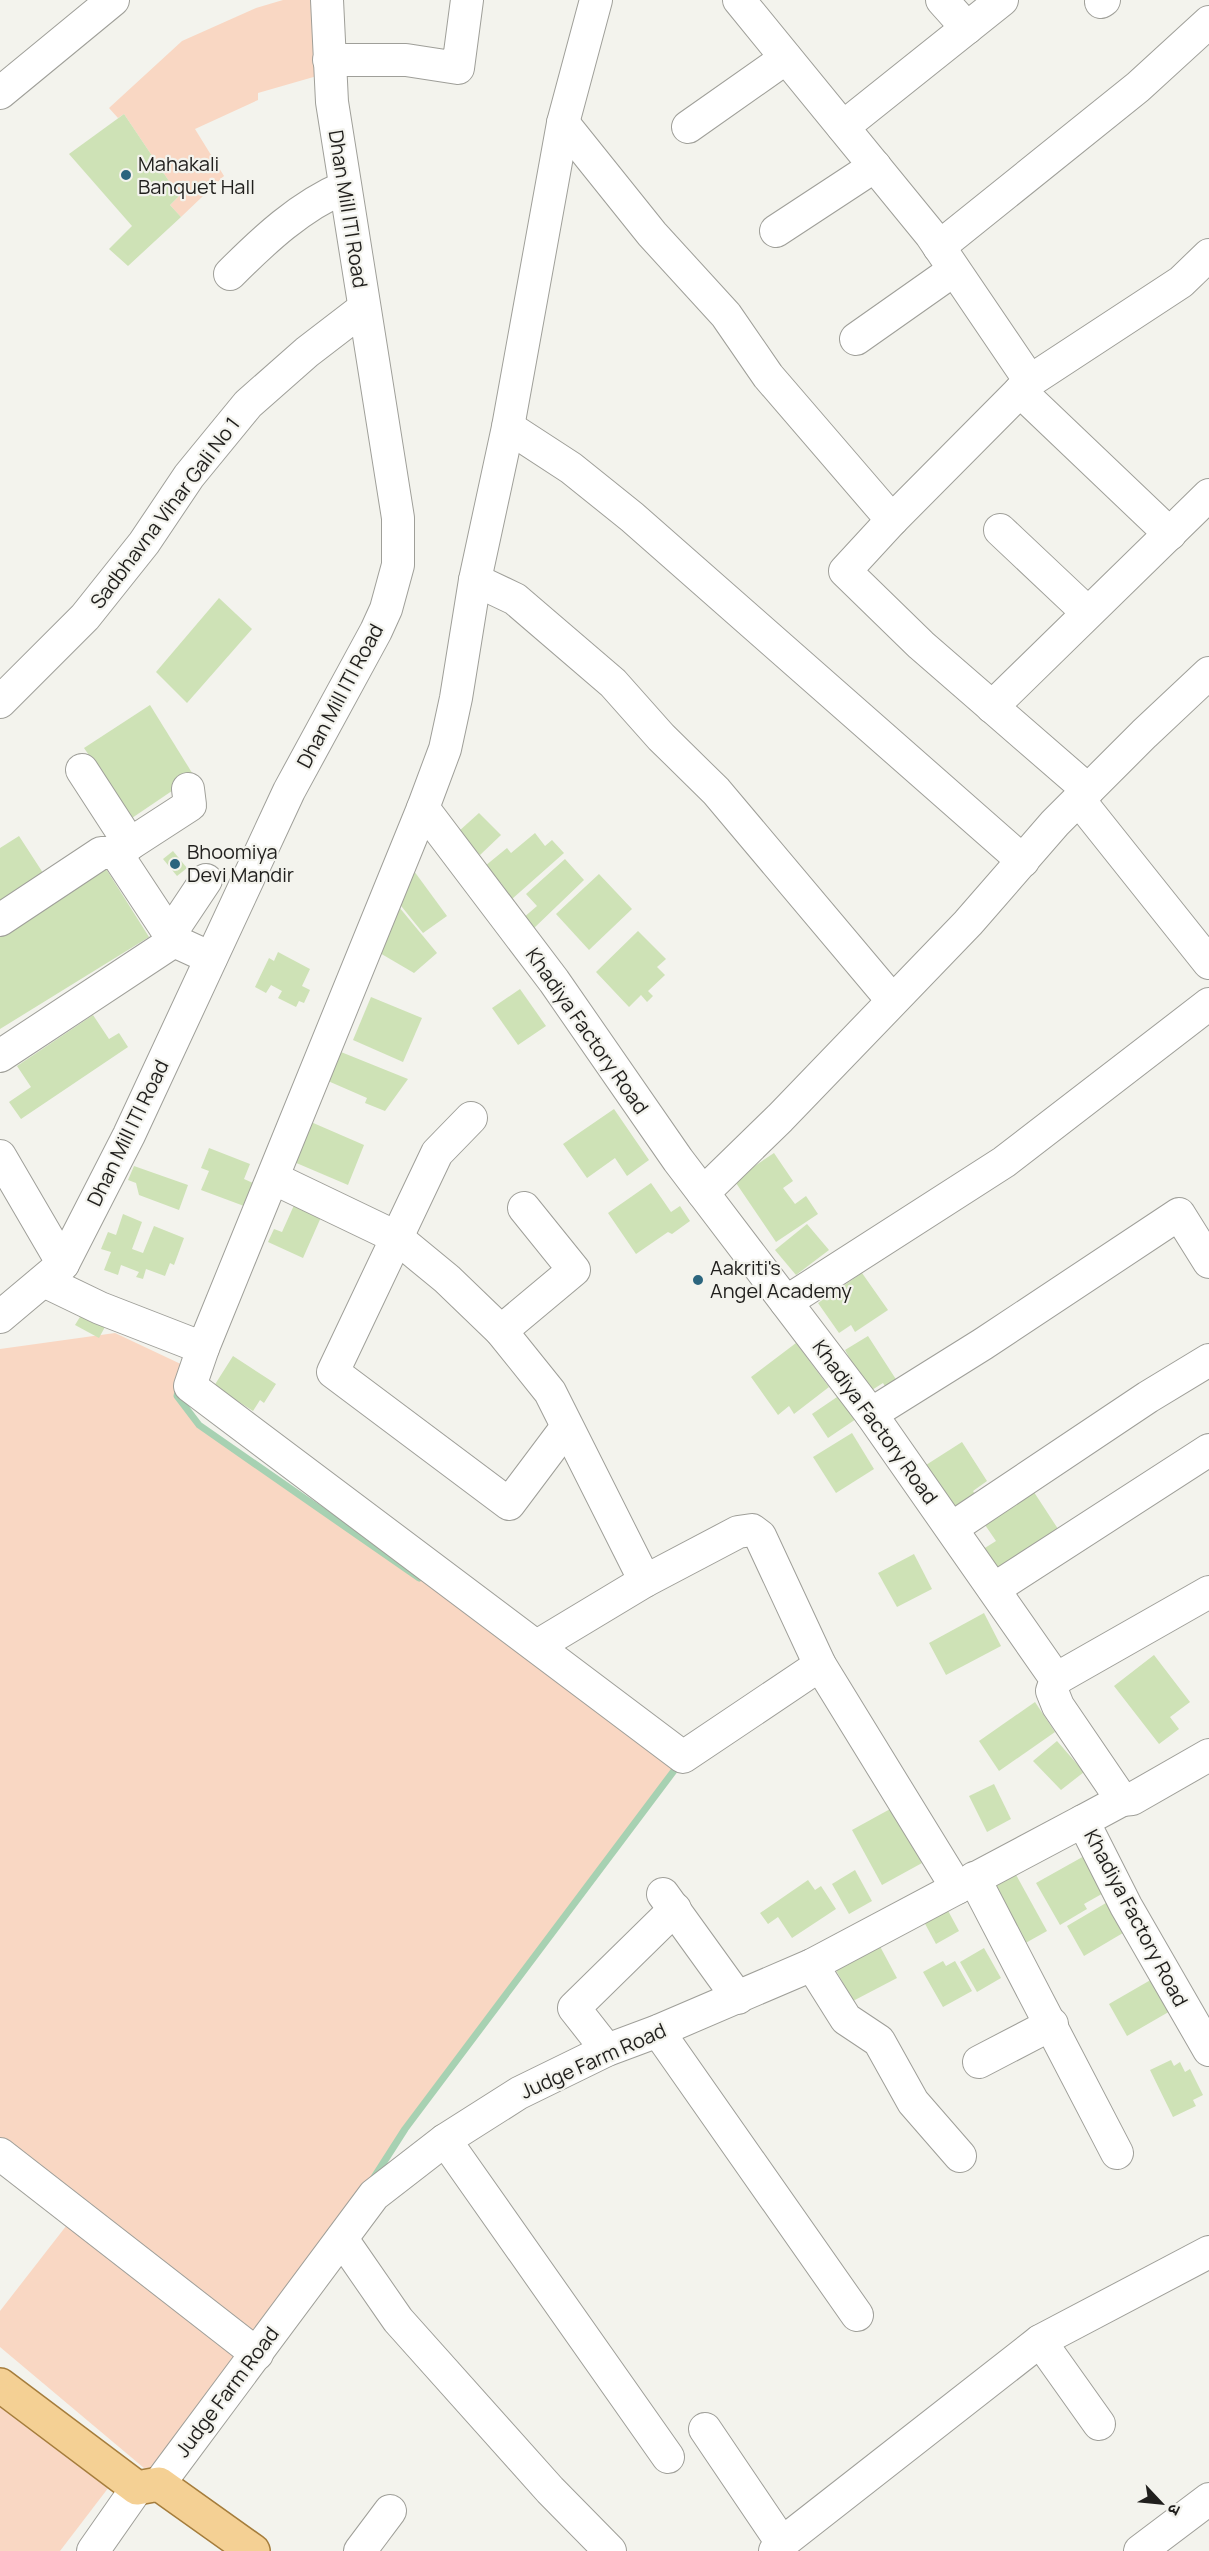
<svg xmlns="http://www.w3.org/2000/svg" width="1209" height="2551" font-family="Manrope,'Noto Sans Devanagari',sans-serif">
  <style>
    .green { fill: #f9d7c3 }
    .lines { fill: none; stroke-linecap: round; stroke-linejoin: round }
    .stream { stroke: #a7d1b2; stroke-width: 7 }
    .building { fill: #cee2b6 }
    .minor-casing { stroke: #9f9f99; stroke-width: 34 }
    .major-casing { stroke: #a57d3c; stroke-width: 36 }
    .minor { stroke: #fff; stroke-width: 32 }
    .major { stroke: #f4d094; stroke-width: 33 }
    .poi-dot { fill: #2b657e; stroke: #f3f3ed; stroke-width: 2 }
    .labels { text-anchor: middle; stroke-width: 4.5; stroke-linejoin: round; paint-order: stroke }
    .poi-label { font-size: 20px; fill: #201f1d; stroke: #f3f3ed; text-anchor: start }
    .street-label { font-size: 20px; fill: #201f1d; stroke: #f3f3ed }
  </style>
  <rect width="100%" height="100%" fill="#f3f3ed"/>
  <g class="green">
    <polygon points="283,0 316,0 317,76 258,93 258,100 195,129 224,176 181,217 170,205 179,196 124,114 118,118 109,108 182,41 256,8"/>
    <polygon points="115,1333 185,1366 177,1396 199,1425 532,1656 676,1768 405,2129 345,2224 156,2467 144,2468 0,2347 0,2311 84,2203 0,2139 0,1349"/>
    <polygon points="0,2403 112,2483 60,2551 0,2551"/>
  </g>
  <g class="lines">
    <g class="stream">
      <polyline points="179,1387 177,1396 199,1425 419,1578"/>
      <polyline points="373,2179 405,2129 676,1768 672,1764"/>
    </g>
  </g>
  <g class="building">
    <polygon points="124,114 179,196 170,205 181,217 128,266 109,249 132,226 69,154"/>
    <polygon points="219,598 252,629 187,703 156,672"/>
    <polygon points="150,705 194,776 132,818 84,748"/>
    <polygon points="479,813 501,835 480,855 458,832"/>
    <polygon points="535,833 545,846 552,840 564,853 512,899 501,883 494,890 485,866 507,848 511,853"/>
    <polygon points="19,836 45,876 103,864 149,937 0,1029 0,848"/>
    <polygon points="173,851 187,868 177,876 163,859"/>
    <polygon points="565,859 584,880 532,930 522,919 537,906 526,894"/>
    <polygon points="414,871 447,916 423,933 393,896 399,883"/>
    <polygon points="599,874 632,909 589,950 556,914"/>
    <polygon points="399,907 437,953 414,973 373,949"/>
    <polygon points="638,931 666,959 657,967 665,975 648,991 653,996 647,1002 641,995 629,1007 596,972"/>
    <polygon points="278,952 310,969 302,986 310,990 304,1003 299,1001 296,1007 278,998 282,991 271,985 266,993 255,987 269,958 274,961"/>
    <polygon points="520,989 546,1026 518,1045 492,1008"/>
    <polygon points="371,997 422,1018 403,1062 353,1040"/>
    <polygon points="93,1015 109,1039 119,1033 128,1047 21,1119 9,1102 31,1087 17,1066"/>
    <polygon points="341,1052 408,1079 385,1111 365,1103 367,1098 328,1081"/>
    <polygon points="614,1109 649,1160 627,1176 615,1158 587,1178 563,1144"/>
    <polygon points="311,1122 364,1145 348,1185 294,1162"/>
    <polygon points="209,1148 250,1164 244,1179 253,1183 244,1206 201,1190 209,1171 201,1168"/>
    <polygon points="774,1153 793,1181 783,1188 795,1204 806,1196 818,1214 776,1242 734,1180"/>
    <polygon points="134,1166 188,1185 179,1210 139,1195 136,1183 128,1180"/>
    <polygon points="651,1183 671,1212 680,1206 690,1221 672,1234 668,1232 636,1254 608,1213"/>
    <polygon points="295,1203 322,1215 303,1258 268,1242 274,1229 282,1232"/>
    <polygon points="123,1214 142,1222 132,1249 143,1253 154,1226 184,1238 174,1265 170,1263 165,1276 146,1269 143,1279 136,1277 139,1272 121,1265 118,1275 104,1270 111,1252 101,1249 108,1232 116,1235"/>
    <polygon points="807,1224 829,1250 796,1275 775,1250"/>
    <polygon points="862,1273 888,1310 855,1332 851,1325 839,1333 818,1303"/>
    <polygon points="83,1312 106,1325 99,1338 75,1325"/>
    <polygon points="868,1336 899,1384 888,1391 883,1383 864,1395 844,1363 850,1359 845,1350"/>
    <polygon points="796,1343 829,1387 794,1414 789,1406 778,1415 751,1377"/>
    <polygon points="233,1356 276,1384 264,1403 260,1400 253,1411 214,1386"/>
    <polygon points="840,1395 856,1419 828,1438 812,1414"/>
    <polygon points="852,1433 874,1469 836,1493 813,1457"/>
    <polygon points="962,1442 987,1481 973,1491 978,1499 957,1513 926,1465"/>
    <polygon points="1030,1486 1062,1535 998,1578 980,1551 996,1541 981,1519"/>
    <polygon points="914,1554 932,1589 897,1607 878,1573"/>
    <polygon points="984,1613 1001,1646 946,1675 929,1643"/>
    <polygon points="1154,1655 1190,1702 1170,1717 1179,1729 1159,1744 1114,1686"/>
    <polygon points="1035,1702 1055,1732 999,1771 979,1741"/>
    <polygon points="1057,1741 1084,1772 1061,1790 1033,1761"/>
    <polygon points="994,1784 1011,1819 987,1832 969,1796"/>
    <polygon points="892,1808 922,1863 882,1885 852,1830"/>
    <polygon points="1086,1855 1107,1891 1084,1904 1087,1909 1060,1925 1036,1883"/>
    <polygon points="855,1870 872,1901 849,1914 832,1884"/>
    <polygon points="1015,1873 1047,1931 1022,1945 989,1888"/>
    <polygon points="808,1880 815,1890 821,1886 836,1909 792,1938 778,1917 768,1924 760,1913"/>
    <polygon points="1111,1900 1128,1930 1084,1956 1067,1926"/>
    <polygon points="946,1907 959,1931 936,1944 923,1920"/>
    <polygon points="876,1939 897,1978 853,2001 832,1963"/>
    <polygon points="984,1948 1001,1978 977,1992 960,1962"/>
    <polygon points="943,1961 946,1966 955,1961 972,1991 943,2007 923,1972"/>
    <polygon points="1154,1978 1172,2010 1127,2036 1109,2004"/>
    <polygon points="1171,2060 1174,2066 1180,2062 1185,2072 1190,2069 1203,2095 1193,2100 1196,2106 1173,2117 1150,2070"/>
  </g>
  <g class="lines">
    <defs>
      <g id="minor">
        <polyline points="739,0 931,235 1030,381"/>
        <polyline points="942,0 967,28"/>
        <polyline points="1101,2 1104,0"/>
        <polyline points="329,60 406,60 458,68 467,0"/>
        <polyline points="0,93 113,0"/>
        <polyline points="563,123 652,234 726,315 768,376 892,520"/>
        <polyline points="688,127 786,58"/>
        <polyline points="843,127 1002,0"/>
        <polyline points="776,231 875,166"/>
        <polyline points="939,247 1138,87 1209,22"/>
        <path d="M230,274C264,240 300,206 345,187"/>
        <polyline points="856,339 954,270"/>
        <polyline points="1020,391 1170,534"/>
        <polyline points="508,427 571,468 632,517 1023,861"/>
        <polyline points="1000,530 1087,612"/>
        <polyline points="475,580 515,599 613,683 661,737 716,791 892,1000"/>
        <polyline points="0,702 85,617 144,543 189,476 248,404 307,352 363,309"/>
        <polyline points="992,707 1209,495"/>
        <polyline points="82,770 130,844"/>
        <polyline points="188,789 190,805 116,853 174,941 211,958"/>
        <polyline points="1088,790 921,645 845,571 892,520 1030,381 1181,282 1209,255"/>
        <polyline points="1079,800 1209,963"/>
        <polyline points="423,808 554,981 678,1160 871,1414 1056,1679 1052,1691 1058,1706 1122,1800 1083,1821 1126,1906 1209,2050"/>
        <polyline points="0,920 101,853 116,853"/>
        <polyline points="170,934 206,880"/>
        <polyline points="0,1056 174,941"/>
        <polyline points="471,1118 437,1153 333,1372 509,1504 566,1428"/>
        <polyline points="0,1156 63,1264"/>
        <polyline points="273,1178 396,1237 447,1279 501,1331 550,1392 645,1581"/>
        <polyline points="703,1193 780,1118 968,923 1055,823 1144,734 1209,673"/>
        <polyline points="44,1281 100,1308 203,1348 423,808 445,749 456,698 475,580 508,427 563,123 596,0"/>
        <polyline points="786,1302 1004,1162 1209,1004"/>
        <polyline points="0,1317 63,1264 129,1135 289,791 376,631 386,609 398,565 398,518 332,102 327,0"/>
        <polyline points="501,1331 574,1270 524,1208"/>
        <polyline points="203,1348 190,1386 683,1757 820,1665"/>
        <polyline points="871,1414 983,1344 1179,1214 1209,1262"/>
        <polyline points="952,1528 1148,1397 1209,1360"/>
        <polyline points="994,1589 1209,1450"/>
        <polyline points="537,1646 645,1581 738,1532 752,1530 760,1536 820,1665 957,1888"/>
        <polyline points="1056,1679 1209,1592"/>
        <polyline points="1122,1800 1132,1799 1209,1755"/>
        <polyline points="974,1878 1117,2153"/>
        <polyline points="663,1894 738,1998"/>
        <polyline points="812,1965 846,2019 879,2041 913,2102 960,2156"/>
        <polyline points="658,2031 857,2315"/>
        <polyline points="607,2050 574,2008 675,1909"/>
        <polyline points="979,2062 1052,2024"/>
        <polyline points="445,2140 668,2457"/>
        <polyline points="0,2154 257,2354"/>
        <polyline points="342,2239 398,2320 550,2490 610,2551"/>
        <polyline points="1040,2341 1099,2424"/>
        <polyline points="705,2429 782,2543"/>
        <polyline points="159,2484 374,2195 445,2140 519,2093 607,2050 658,2031 812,1965 1083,1821"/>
        <polyline points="93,2551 137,2488"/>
        <polyline points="360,2551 390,2511"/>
        <polyline points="775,2551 782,2543 1040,2341 1209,2252"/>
        <polyline points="1140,2551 1209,2499"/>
      </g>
      <polyline id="major" points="0,2385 137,2488 159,2484 253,2551"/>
    </defs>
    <use href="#minor" class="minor-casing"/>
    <use href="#major" class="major-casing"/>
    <use href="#minor" class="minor"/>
    <use href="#major" class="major"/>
  </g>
  <g class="poi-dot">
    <circle cx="126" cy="175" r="6"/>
    <circle cx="175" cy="864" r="6"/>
    <circle cx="698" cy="1280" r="6"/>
  </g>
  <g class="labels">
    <g class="poi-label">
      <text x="138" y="171">Mahakali<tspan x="138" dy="23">Banquet Hall</tspan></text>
      <text x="187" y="859">Bhoomiya<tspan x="187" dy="23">Devi Mandir</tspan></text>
      <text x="710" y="1275">Aakriti's<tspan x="710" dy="23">Angel Academy</tspan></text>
    </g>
    <g class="street-label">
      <text transform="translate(348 209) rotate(81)" y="7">Dhan Mill ITI Road</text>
      <text transform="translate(165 513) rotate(-53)" y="7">Sadbhavna Vihar Gali No 1</text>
      <text transform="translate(340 696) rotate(-62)" y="7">Dhan Mill ITI Road</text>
      <text transform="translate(587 1031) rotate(55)" y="7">Khadiya Factory Road</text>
      <text transform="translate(128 1133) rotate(-64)" y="7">Dhan Mill ITI Road</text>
      <text transform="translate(875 1422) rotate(54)" y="7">Khadiya Factory Road</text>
      <text transform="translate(1136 1918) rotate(62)" y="7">Khadiya Factory Road</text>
      <text transform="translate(593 2061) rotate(-24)" y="7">Judge Farm Road</text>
      <text transform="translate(227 2392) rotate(-53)" y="7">Judge Farm Road</text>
    </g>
  </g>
  <g transform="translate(1161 2503) rotate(116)" stroke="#f3f3ed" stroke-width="4.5" paint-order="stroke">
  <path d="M0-4.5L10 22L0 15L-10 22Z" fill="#201f1d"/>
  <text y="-9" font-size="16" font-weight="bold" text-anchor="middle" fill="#201f1d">उ</text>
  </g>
</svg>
